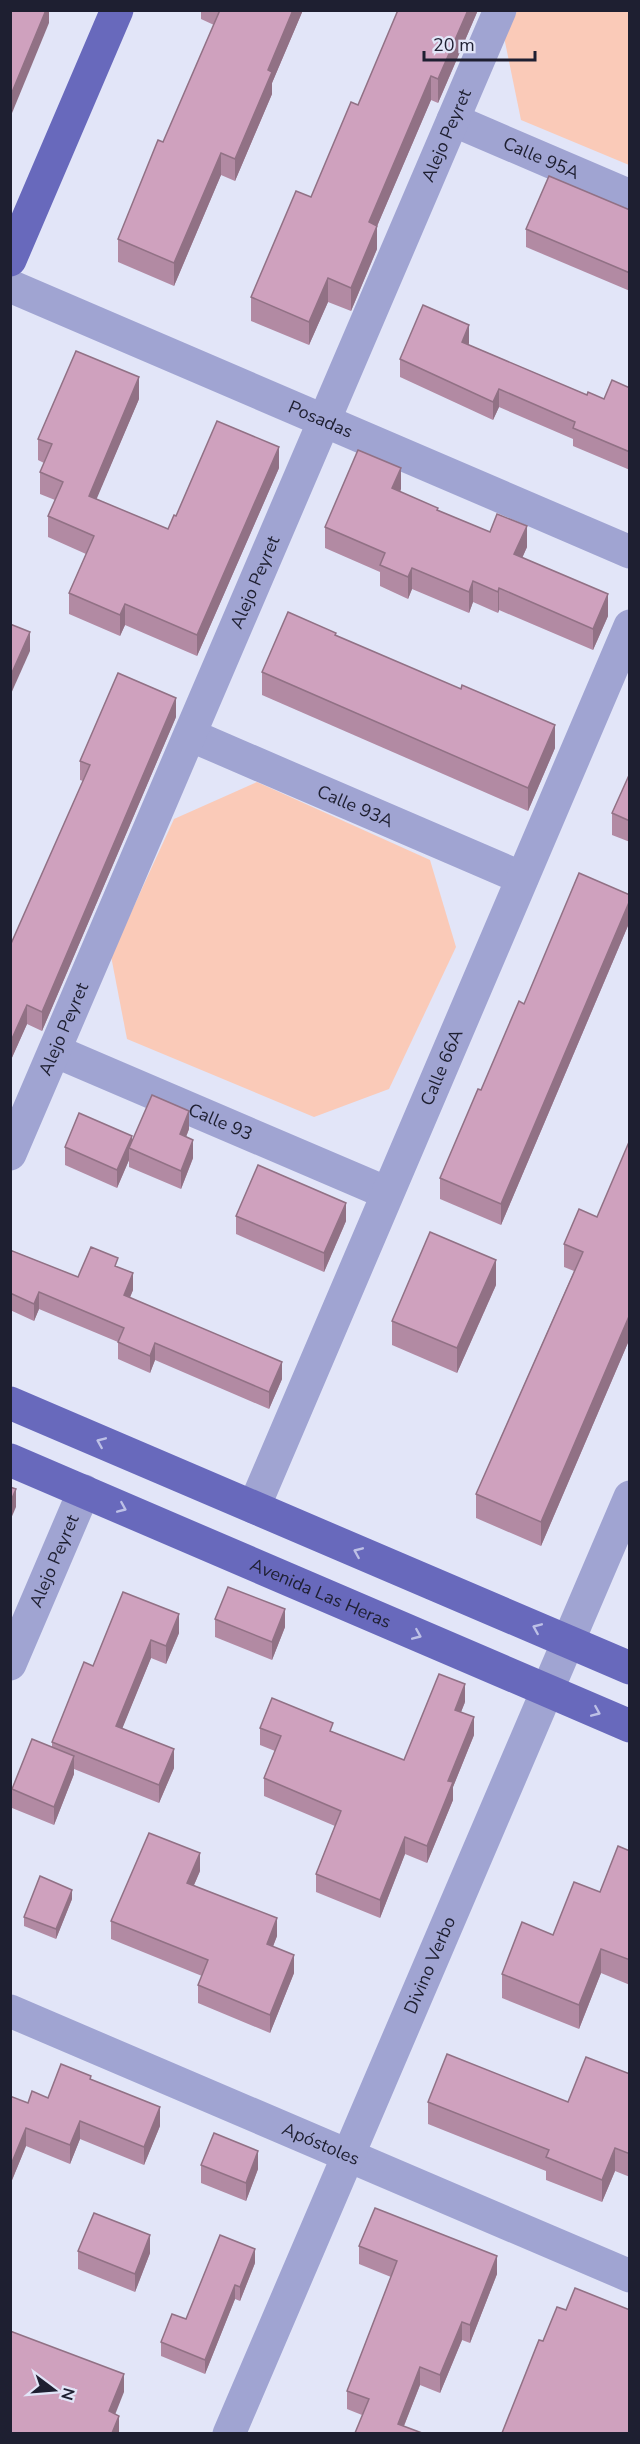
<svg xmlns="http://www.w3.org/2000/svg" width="640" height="2444" font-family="'Nunito Sans',sans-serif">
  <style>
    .green { fill: #facab8 }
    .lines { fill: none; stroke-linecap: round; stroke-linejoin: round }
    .minor { stroke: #a0a4d2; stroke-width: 33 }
    .major { stroke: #6869bc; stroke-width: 33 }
    .wall { fill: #b28aa3 }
    .shaded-wall { fill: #917185 }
    .building { fill: #cfa1be; stroke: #917185; stroke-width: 1.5 }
    .oneway { stroke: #bdc0e6 }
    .labels { text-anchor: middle; stroke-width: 4.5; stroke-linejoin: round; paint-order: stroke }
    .street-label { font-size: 18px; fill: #1e1f31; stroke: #e2e5f8 }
  </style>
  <rect width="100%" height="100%" fill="#e2e5f8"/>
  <g class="green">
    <polygon points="517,11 629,11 629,165 521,120 504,37"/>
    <polygon points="257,782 430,860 456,947 389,1089 314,1117 127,1039 111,956 174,819"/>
  </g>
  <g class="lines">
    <g class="minor">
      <path id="s1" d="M453,120L630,196"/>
      <path id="s2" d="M10,286L630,552"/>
      <path id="s3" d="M190,735L522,878"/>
      <path id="s4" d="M55,1051L387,1193"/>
      <path id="s5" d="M10,1154L500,10"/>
      <path id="s6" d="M254,1507L630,626"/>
      <path id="s7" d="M10,1664L84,1491"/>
      <path id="s8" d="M10,2011L630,2276"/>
      <path id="s9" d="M229,2434L630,1497"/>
    </g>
    <g class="major">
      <polyline points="10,260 117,10"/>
      <polyline points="10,1403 630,1668"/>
      <path id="s10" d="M10,1460L630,1726"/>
    </g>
  </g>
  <g class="wall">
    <polygon points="201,10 303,10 272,83 272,94 235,181 221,175 174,286 118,262 118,239 163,142 214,25 201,19"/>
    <polygon points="478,10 438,103 431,100 377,226 377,249 351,311 328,302 309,345 251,321 251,297 311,197 358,105"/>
    <polygon points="630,210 630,291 526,247 526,229"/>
    <polygon points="469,343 469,345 587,395 604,399 630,388 630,470 573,446 573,439 499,407 493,420 400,377 400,359"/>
    <polygon points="139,399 96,499 168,529 176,516 279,468 197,656 125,625 120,636 69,614 69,593 86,554 48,537 48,516 55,500 40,494 40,472 44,463 38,460 38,439"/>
    <polygon points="401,489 400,492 438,511 527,547 522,558 608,616 593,650 499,610 498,613 473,602 469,613 412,589 408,599 380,586 380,572 325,548 325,527"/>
    <polygon points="336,636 555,748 528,811 262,695 262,672"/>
    <polygon points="176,717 42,1031 27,1024 10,1062 83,781 80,780 80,761"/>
    <polygon points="630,773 630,842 612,835 612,813"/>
    <polygon points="630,895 630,921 501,1225 440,1199 440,1178 481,1090 524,1004"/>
    <polygon points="189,1129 186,1137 193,1158 181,1189 129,1167 129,1160 117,1188 65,1165 65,1147 132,1142"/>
    <polygon points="630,1143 630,1338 541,1546 476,1518 476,1494 574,1271 564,1267 564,1244 597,1217"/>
    <polygon points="236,1216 346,1221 324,1272 236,1234"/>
    <polygon points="10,1250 78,1277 118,1267 133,1290 130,1297 282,1379 269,1409 155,1360 150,1373 118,1359 118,1342 39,1309 34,1321 10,1310"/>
    <polygon points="496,1285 457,1373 392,1345 392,1321"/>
    <polygon points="123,1592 179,1633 166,1664 151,1658 122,1728 174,1768 159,1803 74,1769 74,1774 54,1825 12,1808 12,1789 52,1747 52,1742 93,1666"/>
    <polygon points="215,1619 285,1627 272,1660 215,1637"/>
    <polygon points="465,1702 461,1712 474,1735 453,1787 453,1800 427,1863 405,1854 380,1918 316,1892 316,1874 335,1826 264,1796 264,1778 275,1751 260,1745 260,1728 333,1732 404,1760"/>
    <polygon points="630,1851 630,1985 601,1973 579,2029 502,1998 502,1974 553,1935 600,1892"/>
    <polygon points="200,1871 194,1885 277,1936 273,1946 294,1973 270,2033 198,2003 198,1985 202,1976 111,1939 111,1921"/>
    <polygon points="72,1899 56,1939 24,1926 24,1917"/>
    <polygon points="630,2074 630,2177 615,2171 602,2202 546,2180 546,2171 428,2124 428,2102 568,2102"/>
    <polygon points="91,2080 160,2126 144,2165 80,2139 70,2164 26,2146 10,2185 28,2103 48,2098"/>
    <polygon points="201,2165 258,2169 246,2201 201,2183"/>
    <polygon points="359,2246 497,2274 470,2343 462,2340 440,2393 420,2385 404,2426 362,2415 347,2409 347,2391 391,2277 359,2264"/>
    <polygon points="78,2251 150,2253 135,2292 78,2269"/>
    <polygon points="255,2263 240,2301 235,2299 205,2374 161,2356 161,2342 186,2319"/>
  </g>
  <g class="shaded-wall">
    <polygon points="46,10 49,10 49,23 10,118 10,97"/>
    <polygon points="293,10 303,10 272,83 272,94 235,181 235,159 268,70"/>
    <polygon points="468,10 478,10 438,103 438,79"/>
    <polygon points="431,76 431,100 369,245 369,222"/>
    <polygon points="221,153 221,175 174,286 174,263"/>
    <polygon points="377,226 377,249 351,311 351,288"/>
    <polygon points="328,278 328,302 309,345 309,322"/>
    <polygon points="469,325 469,343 462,360 462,342"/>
    <polygon points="139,377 139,399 89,517 89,496"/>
    <polygon points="499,389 499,407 493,420 493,402"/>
    <polygon points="279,447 279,468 197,656 197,635"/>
    <polygon points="401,468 401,489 392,510 392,488"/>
    <polygon points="527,526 527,547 514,576 514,554"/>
    <polygon points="412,568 412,589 408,599 408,577"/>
    <polygon points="473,581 473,602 469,613 469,592"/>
    <polygon points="499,588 499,610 498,613 498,592"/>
    <polygon points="608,594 608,616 593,650 593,629"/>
    <polygon points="125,604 125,625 120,636 120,615"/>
    <polygon points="30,632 30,651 10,696 10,677"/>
    <polygon points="176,698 176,717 42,1031 42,1012"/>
    <polygon points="555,725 555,748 528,811 528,788"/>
    <polygon points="630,900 630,921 501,1225 501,1204"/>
    <polygon points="27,1005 27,1024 10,1062 10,1043"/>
    <polygon points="189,1111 189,1129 180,1152 180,1134"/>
    <polygon points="132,1136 132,1150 129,1148 129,1160 117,1188 117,1170"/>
    <polygon points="193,1140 193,1158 181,1189 181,1171"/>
    <polygon points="346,1203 346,1221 324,1272 324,1253"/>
    <polygon points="496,1260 496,1285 457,1373 457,1348"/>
    <polygon points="133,1273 133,1290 124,1312 124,1295"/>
    <polygon points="39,1292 39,1309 34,1321 34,1304"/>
    <polygon points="630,1314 630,1338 541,1546 541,1522"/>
    <polygon points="155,1343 155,1360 150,1373 150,1356"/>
    <polygon points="282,1362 282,1379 269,1409 269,1392"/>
    <polygon points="16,1489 16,1507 10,1521 10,1503"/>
    <polygon points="285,1609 285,1627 272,1660 272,1642"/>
    <polygon points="179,1614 179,1633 166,1664 166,1646"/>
    <polygon points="151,1640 151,1658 116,1744 116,1726"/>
    <polygon points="465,1684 465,1702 455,1727 455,1710"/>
    <polygon points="474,1717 474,1735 453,1787 453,1800 427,1863 427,1846 448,1781"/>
    <polygon points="174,1749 174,1768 159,1803 159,1785"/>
    <polygon points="74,1756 74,1774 54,1825 54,1807"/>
    <polygon points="405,1837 405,1854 380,1918 380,1900"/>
    <polygon points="200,1853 200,1871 187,1901 187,1883"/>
    <polygon points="72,1890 72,1899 56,1939 56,1929"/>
    <polygon points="277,1918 277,1936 267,1962 267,1944"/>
    <polygon points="601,1949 601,1973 579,2029 579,2005"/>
    <polygon points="294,1955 294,1973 270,2033 270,2015"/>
    <polygon points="160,2107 160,2126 144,2165 144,2147"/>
    <polygon points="80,2121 80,2139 70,2164 70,2145"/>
    <polygon points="26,2128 26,2146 10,2185 10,2167"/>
    <polygon points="615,2148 615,2171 602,2202 602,2180"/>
    <polygon points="258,2151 258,2169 246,2201 246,2183"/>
    <polygon points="150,2235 150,2253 135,2292 135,2274"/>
    <polygon points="255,2249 255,2263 240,2301 240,2287"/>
    <polygon points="497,2256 497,2274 470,2343 470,2325"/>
    <polygon points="235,2285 235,2299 205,2374 205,2360"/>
    <polygon points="462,2322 462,2340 440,2393 440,2375"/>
    <polygon points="420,2367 420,2385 401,2433 398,2424"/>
    <polygon points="124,2374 124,2392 109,2430 109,2411"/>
    <polygon points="119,2416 119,2433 112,2433"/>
  </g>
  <g class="building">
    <polygon points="10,10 46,10 10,97"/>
    <polygon points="220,10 293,10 268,70 272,72 235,159 221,153 174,263 118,239 158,140 163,142"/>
    <polygon points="398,10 468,10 438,79 431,76 369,222 377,226 351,288 328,278 309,322 251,297 296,191 311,197 351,102 358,105"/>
    <polygon points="549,176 630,210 630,273 526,229"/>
    <polygon points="423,305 469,325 462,342 587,395 588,392 604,399 612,380 630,388 630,452 573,428 575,422 499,389 493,402 400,359"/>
    <polygon points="76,351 139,377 89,496 168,529 174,515 176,516 217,421 279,447 197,635 125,604 120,615 69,593 94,536 48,516 63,482 40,472 52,444 38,439"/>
    <polygon points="358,450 401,468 392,488 438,508 437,510 490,532 497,514 527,526 514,554 608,594 593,629 499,588 498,592 473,581 469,592 412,568 408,577 380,565 385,553 325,527"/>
    <polygon points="288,612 336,633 335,635 461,689 462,685 555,725 528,788 262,672"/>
    <polygon points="10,624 30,632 10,677"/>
    <polygon points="118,673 176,698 42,1012 27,1005 10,1043 10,946 90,765 80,761"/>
    <polygon points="630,773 630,821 612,813"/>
    <polygon points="579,873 630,895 630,900 501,1204 440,1178 478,1089 481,1090 519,1001 524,1004"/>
    <polygon points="152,1095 189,1111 180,1134 193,1140 181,1171 129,1148"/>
    <polygon points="79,1113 132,1136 117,1170 65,1147"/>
    <polygon points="629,1142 630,1314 541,1522 476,1494 583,1252 564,1244 579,1209 597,1217"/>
    <polygon points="258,1165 346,1203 324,1253 236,1216"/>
    <polygon points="430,1232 496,1260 457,1348 392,1321"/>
    <polygon points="91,1247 118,1258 115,1266 133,1273 124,1295 282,1362 269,1392 155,1343 150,1356 118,1342 124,1328 39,1292 34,1304 10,1293 10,1250 78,1277"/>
    <polygon points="10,1487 16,1489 10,1503"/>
    <polygon points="228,1587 285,1609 272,1642 215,1619"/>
    <polygon points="123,1592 179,1614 166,1646 151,1640 116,1726 174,1749 159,1785 52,1742 84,1662 93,1666"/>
    <polygon points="439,1674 465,1684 455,1710 474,1717 448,1781 453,1782 427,1846 405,1837 380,1900 316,1874 341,1811 264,1778 281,1736 260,1728 272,1698 333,1723 330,1731 404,1760"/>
    <polygon points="32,1739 74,1756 54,1807 12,1789"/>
    <polygon points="149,1833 200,1853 187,1883 277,1918 267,1944 294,1955 270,2015 198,1985 208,1960 111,1921"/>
    <polygon points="618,1846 630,1851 630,1960 601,1949 579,2005 502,1974 522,1922 553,1935 574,1882 600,1892"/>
    <polygon points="40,1876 72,1890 56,1929 24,1917"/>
    <polygon points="447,2054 568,2102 586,2057 630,2074 630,2154 615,2148 602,2180 546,2157 549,2150 428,2102"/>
    <polygon points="61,2064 91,2076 90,2079 160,2107 144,2147 80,2121 70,2145 26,2128 10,2167 10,2096 28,2103 32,2091 48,2098"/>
    <polygon points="214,2133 258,2151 246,2183 201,2165"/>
    <polygon points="375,2208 497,2256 470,2325 462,2322 440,2375 420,2367 398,2424 422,2433 355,2433 369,2399 347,2391 397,2261 359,2246"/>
    <polygon points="94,2213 150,2235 135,2274 78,2251"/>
    <polygon points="220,2235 255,2249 240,2287 235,2285 205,2360 161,2342 172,2314 186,2319"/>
    <polygon points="575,2288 630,2310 630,2433 502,2433 539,2340 543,2341 557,2307 566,2310"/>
    <polygon points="10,2331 124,2374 109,2411 119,2416 112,2433 10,2433"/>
  </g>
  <defs><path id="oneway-chevron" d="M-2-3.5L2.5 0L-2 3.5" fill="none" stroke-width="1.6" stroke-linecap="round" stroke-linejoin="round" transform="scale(1.5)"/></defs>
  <g class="oneway">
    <use href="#oneway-chevron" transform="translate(101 1442) rotate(-157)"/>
    <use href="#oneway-chevron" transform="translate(122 1508) rotate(23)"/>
    <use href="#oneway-chevron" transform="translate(358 1552) rotate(-157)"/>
    <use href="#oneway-chevron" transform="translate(537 1628) rotate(-157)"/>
    <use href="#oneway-chevron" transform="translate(417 1635) rotate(23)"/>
    <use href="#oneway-chevron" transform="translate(596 1712) rotate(23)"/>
  </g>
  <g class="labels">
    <g class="street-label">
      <text dy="6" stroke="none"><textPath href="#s5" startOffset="1108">Alejo Peyret</textPath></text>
      <text dy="6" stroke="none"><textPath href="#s1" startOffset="96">Calle 95A</textPath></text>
      <text dy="6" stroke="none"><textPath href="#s2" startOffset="338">Posadas</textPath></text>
      <text dy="6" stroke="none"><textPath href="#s5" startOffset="622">Alejo Peyret</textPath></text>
      <text dy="6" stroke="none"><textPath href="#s3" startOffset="180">Calle 93A</textPath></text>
      <text dy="6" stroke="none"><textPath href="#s5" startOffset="136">Alejo Peyret</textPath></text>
      <text dy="6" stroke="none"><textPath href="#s6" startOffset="478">Calle 66A</textPath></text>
      <text dy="6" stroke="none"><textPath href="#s4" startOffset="180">Calle 93</textPath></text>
      <text dy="6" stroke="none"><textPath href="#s7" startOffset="112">Alejo Peyret</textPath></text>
      <text dy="6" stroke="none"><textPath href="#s10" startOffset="338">Avenida Las Heras</textPath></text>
      <text dy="6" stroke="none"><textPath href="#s9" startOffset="510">Divino Verbo</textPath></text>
      <text dy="6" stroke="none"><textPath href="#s8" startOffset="338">Apóstoles</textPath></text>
    </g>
  </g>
  <rect width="640" height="2444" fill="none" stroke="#1e1f31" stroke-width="24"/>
  <g transform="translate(54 2390) rotate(106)" stroke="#e2e5f8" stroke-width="4.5" paint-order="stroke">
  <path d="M0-4.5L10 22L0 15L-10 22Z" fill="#1e1f31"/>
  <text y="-9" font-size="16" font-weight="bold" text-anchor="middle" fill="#1e1f31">N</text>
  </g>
  <path d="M424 51v9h111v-9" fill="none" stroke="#1e1f31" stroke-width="3"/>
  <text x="433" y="51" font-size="18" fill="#1e1f31" stroke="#e2e5f8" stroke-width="4.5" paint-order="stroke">20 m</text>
</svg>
